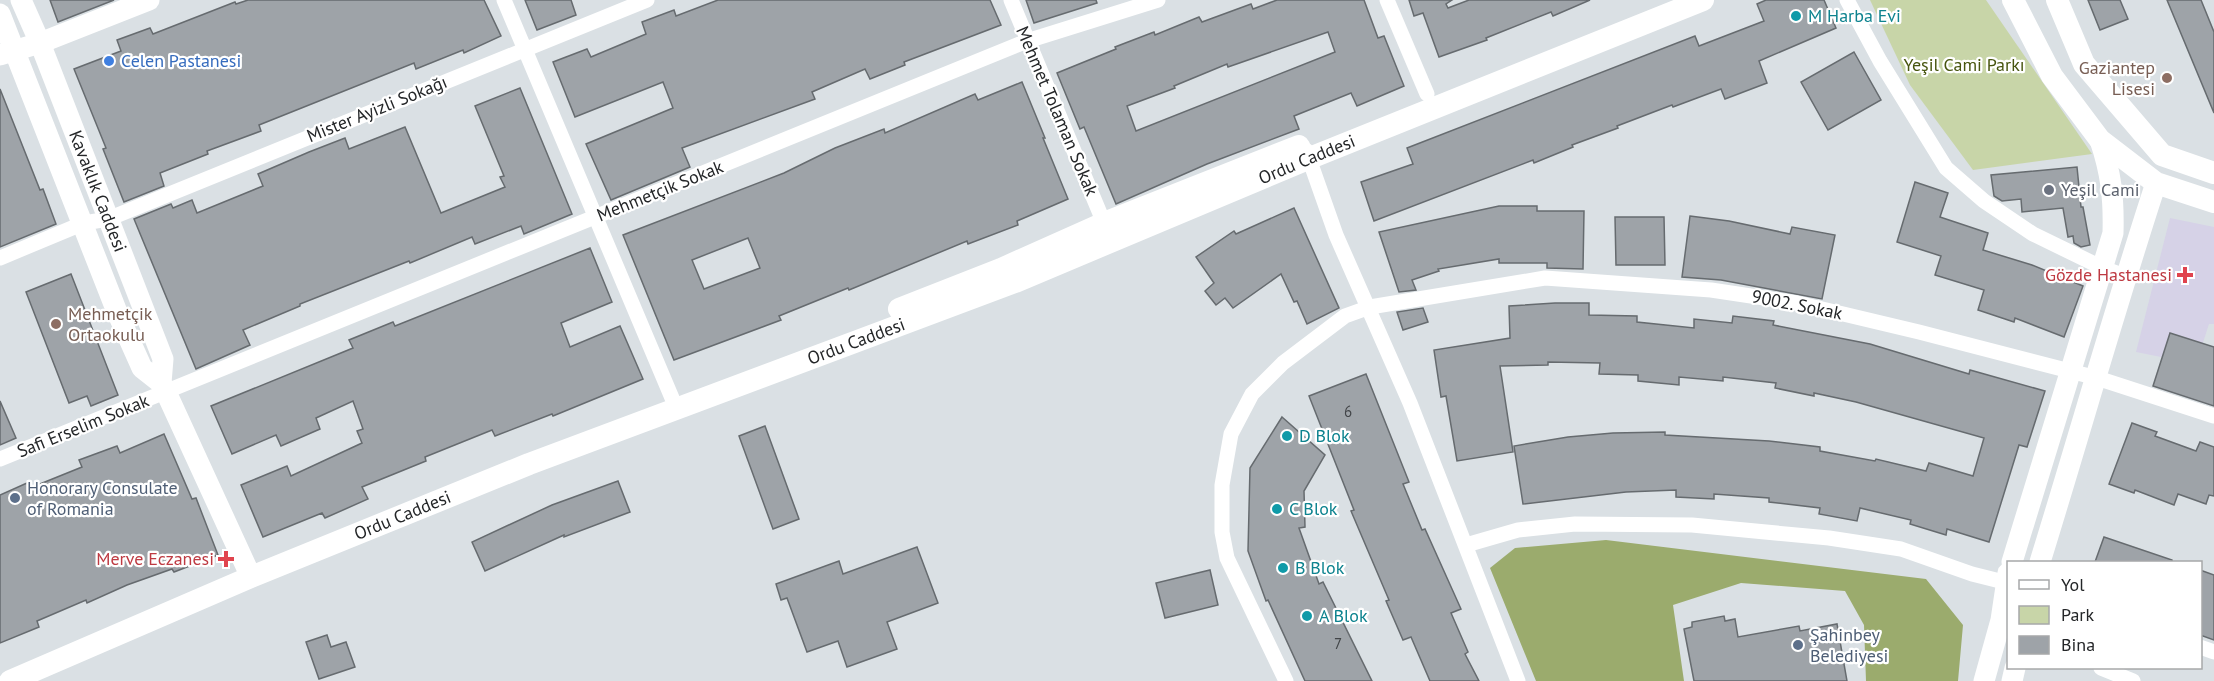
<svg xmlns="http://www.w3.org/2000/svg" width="2214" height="681" font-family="'PT Sans',sans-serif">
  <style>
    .medical { fill: #d6d2e7 }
    .green { fill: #c8d5a8 }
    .forest { fill: #9bab6d }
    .building { fill: #9ea3a8; stroke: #666b6f; stroke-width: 1.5; fill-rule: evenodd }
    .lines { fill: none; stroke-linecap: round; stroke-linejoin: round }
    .street { stroke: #fff; stroke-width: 15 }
    .secondary { stroke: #fff; stroke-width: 21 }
    .primary { stroke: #fff; stroke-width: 22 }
    .culture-dot { fill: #0f9aa8; stroke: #fff; stroke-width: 2 }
    .shop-dot { fill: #3f7fe0; stroke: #fff; stroke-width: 2 }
    .education-dot { fill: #8d6e63; stroke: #fff; stroke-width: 2 }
    .worship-dot { fill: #6b7280; stroke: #fff; stroke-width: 2 }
    .health-dot { fill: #e0444e; stroke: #fff; stroke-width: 2 }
    .service-dot { fill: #5c6f8a; stroke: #fff; stroke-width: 2 }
    .labels { text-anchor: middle; stroke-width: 4.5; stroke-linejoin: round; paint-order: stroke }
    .number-label { font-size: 15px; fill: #424548 }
    .culture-label { font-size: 18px; fill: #0d838f; stroke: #fff; text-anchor: start }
    .shop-label { font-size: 18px; fill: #366cbe; stroke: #fff; text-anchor: start }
    .park-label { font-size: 18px; fill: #47550f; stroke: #fff }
    .education-label { font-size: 18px; fill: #785e54; stroke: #fff; text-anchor: end }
    .street-label { font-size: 18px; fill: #242628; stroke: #fff }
    .worship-label { font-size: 18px; fill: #5b616d; stroke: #fff; text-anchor: start }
    .health-label { font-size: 18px; fill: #be3a42; stroke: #fff; text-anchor: end }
    .service-label { font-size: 18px; fill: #4e5e75; stroke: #fff; text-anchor: start }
  </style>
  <rect width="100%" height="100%" fill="#dae0e4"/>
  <polygon class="medical" points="2170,218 2214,227 2214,324 2209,324 2196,364 2136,352"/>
  <polygon class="green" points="1870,0 1986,0 2092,154 1973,170 1910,85"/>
  <polygon class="forest" points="1606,540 1926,579 1963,625 1958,681 1866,681 1864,625 1845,591 1741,583 1673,605 1684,681 1536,681 1490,568 1515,548"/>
  <g class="building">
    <polygon points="50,0 114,0 58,22"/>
    <polygon points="248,0 484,0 501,36 464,53 463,50 416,69 414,63 259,125 261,131 207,151 208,154 160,173 164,186 124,202 103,149 106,148 74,69 121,51 117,40 150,28 153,34 235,2 236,4"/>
    <polygon points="525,0 571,0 576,15 537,30"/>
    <polygon points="718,0 990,0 1001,25 904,62 905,65 870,79 865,69 812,92 815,99 682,148 690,167 611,200 586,144 673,108 663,82 575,117 553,62 587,49 591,57 646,34 642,22 674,10 676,16"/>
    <polygon points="1026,0 1096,0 1097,3 1034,23"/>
    <path d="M1277,0H1364L1378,38L1384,36L1404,86L1357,106L1351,93L1294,116L1299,129L1207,164L1116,204L1084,127L1080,129L1057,73L1116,49L1115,47L1154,32L1155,35L1199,17L1202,22L1251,4L1253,9ZM1328,32L1335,52L1136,131L1127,106L1175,88L1174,86L1227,64L1228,67Z"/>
    <polygon points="1409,0 1452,0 1446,4 1448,8 1469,0 1590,0 1553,16 1551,12 1486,38 1487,40 1439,57 1423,13 1414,16"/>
    <polygon points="1766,0 1824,0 1836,28 1759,61 1767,83 1725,99 1721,89 1673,107 1672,105 1617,126 1618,128 1572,145 1573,147 1534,163 1533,160 1374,221 1361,182 1413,164 1407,148 1695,36 1699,46 1764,21 1757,4"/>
    <polygon points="2088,0 2120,0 2128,19 2100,30"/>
    <polygon points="2167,0 2201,0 2214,32 2214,113"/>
    <polygon points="1854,52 1881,100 1828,130 1801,82"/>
    <path d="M1022,82L1045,138H1043L1068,199L1017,221L1018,225L968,244L967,241L849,290L848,288L779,316L781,320L674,360L623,235L784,173L835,148L884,129L885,133L975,94L978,100ZM748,238L760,268L704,289L692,260Z"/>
    <polygon points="520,88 572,214 524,234 521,226 475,244 472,237 410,263 409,261 300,304 300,306 243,330 250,345 196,369 134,219 171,204 173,208 192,200 197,213 263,186 258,174 309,152 345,138 349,149 405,127 441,213 505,187 500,177 504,176 475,106"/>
    <polygon points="0,89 40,190 43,189 56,224 0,247"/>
    <polygon points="2077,167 2081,207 2083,207 2090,245 2081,247 2074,243 2073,236 2068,237 2063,208 2022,212 2021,199 2002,201 1994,196 1991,175"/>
    <polygon points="1915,182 1948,193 1940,217 1988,233 1983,250 2032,265 2083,286 2064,337 2015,318 2014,322 1978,310 1984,290 1935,275 1941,256 1897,242"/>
    <polygon points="1499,206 1537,206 1537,211 1584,211 1583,269 1547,268 1547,263 1499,263 1499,259 1438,269 1439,271 1412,280 1416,290 1399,292 1379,232"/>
    <polygon points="1294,208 1339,308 1307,324 1297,301 1294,302 1281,274 1233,308 1225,298 1216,305 1205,291 1214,283 1196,257 1234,231 1236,234"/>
    <polygon points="1690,216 1729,221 1790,234 1792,227 1835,235 1822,299 1721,280 1682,277"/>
    <polygon points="1615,217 1664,217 1665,265 1616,265"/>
    <polygon points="590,248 612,302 561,323 570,347 620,326 643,379 553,416 552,414 495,436 492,430 425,457 426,461 362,487 368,499 325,518 322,513 263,537 241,485 287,466 291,476 362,443 357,431 363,429 353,401 316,418 320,429 281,446 276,435 232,454 211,406 353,348 349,340 393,322 395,326"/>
    <polygon points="71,274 118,395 91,406 87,396 69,403 26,292"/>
    <polygon points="1555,303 1589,303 1589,315 1637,316 1637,322 1694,328 1694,319 1732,323 1733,316 1774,321 1773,325 1870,344 1969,374 1970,370 2045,391 2027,447 2019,445 1989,542 1947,529 1946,535 1910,524 1911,520 1860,508 1857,521 1819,514 1820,508 1769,502 1769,498 1714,494 1714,499 1676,497 1676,490 1626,492 1523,504 1514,446 1568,437 1613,433 1665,432 1665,435 1769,441 1820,447 1820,451 1875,461 1876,459 1926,471 1929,463 1973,476 1984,438 1856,402 1814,393 1814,396 1775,388 1776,383 1723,377 1723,381 1679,377 1679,385 1638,381 1638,375 1599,374 1600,363 1548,362 1548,365 1500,366 1513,452 1457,461 1446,396 1441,397 1434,350 1510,338 1509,306"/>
    <polygon points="1423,308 1428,322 1403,330 1397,312"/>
    <polygon points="2170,333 2214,347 2214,406 2153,386"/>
    <polygon points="1366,374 1409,482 1403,484 1422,530 1425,529 1461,609 1451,613 1468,652 1465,654 1479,681 1430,681 1411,637 1403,640 1386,601 1389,600 1351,511 1354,510 1309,396"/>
    <polygon points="0,401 16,438 0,445"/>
    <polygon points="1282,417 1325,455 1304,491 1305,527 1299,528 1319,584 1323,582 1372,681 1305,681 1268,600 1266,601 1248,551 1250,468"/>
    <polygon points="2132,423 2157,432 2155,436 2196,451 2200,442 2214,447 2214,496 2209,495 2206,504 2178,494 2174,505 2135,490 2134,493 2109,484"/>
    <polygon points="765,426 799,519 773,529 739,436"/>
    <polygon points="164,434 192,499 196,498 218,555 174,572 172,569 127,585 87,603 86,600 37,621 39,627 0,643 0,495 27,483 30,488 82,467 79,460 117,446 120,453"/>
    <polygon points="618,481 630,512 564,537 564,535 485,571 472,542 552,505"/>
    <polygon points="2104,537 2172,560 2172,562 2095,562"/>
    <polygon points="917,547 938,603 887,622 897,649 847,667 838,641 807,652 787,598 781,600 776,584 839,561 843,574"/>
    <polygon points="1210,570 1218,605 1165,618 1156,583"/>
    <polygon points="2200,570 2214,575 2214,640 2200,635"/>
    <polygon points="1724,616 1725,621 1735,619 1738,637 1799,626 1800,631 1837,624 1847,681 1694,681 1684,629 1692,627 1692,622"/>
    <polygon points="327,635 331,647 346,642 355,667 319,679 306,642"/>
  </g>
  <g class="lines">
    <g class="street">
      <polyline points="504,0 672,398"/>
      <polyline points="1011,0 1104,223"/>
      <polyline points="1387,0 1427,94"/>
      <polyline points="1847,0 1880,61 1946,168 1984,201 2033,234 2103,268 2125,276"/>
      <polyline points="1306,150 1336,235 1410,403 1518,681"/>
      <polyline points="0,258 84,223 108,219 647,0"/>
      <polyline points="0,459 1027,41 1158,0"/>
      <polyline points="1466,545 1518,530 1575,524 1692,525 1829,538 1901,549 1972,574 2008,583"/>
      <polyline points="2200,647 2214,652"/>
      <polyline points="2101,668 2133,681"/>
      <polyline points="1286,681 1227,558 1222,532 1222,485 1231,434 1252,394 1283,363 1345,316 1370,307 1545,278 1711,290 1797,303 1919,332 2097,378 2214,416"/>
    </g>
    <g class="secondary">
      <path id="s1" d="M21,0L40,43L163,359L161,383"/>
      <polyline points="0,14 117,312 142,368 161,383 166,392 251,577"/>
      <polyline points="0,55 40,43 149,0"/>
      <path d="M2012,562L2113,233C2114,198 2111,173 2100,140"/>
      <path d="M2040,562C2079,436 2115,308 2156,183"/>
      <polyline points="1984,681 2001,620 2008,573"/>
      <polyline points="2012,681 2015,668"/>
    </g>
    <g class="primary">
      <polyline points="2013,0 2052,76 2100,140 2156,183 2214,202"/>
      <polyline points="2057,0 2084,64 2162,155 2214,173"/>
      <polyline points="899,309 1001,269 1104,223 1299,146"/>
      <path id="s2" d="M10,681L251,577L529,464L1015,282L1310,158L1703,0"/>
    </g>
  </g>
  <g class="culture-dot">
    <circle cx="1796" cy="16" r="6"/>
    <circle cx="1287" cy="436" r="6"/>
    <circle cx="1277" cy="509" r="6"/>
    <circle cx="1283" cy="568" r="6"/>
    <circle cx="1307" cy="616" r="6"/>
  </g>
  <circle class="shop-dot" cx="109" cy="61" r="6"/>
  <g class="education-dot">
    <circle cx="2167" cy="78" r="6"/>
    <circle cx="56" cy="324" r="6"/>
  </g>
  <circle class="worship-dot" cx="2049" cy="190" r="6"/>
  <g class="health-dot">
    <path d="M2182 266h6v6h6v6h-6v6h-6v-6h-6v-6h6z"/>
    <path d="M223 550h6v6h6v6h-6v6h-6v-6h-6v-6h6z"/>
  </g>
  <g class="service-dot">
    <circle cx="15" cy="498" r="6"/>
    <circle cx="1798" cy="645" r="6"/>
  </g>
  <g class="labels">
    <g class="number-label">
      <text x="1348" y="417">6</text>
      <text x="1338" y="649">7</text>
    </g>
    <g class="culture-label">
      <text x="1808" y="22">M Harba Evi</text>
      <text x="1299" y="442">D Blok</text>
      <text x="1289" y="515">C Blok</text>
      <text x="1295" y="574">B Blok</text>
      <text x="1319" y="622">A Blok</text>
    </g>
    <g class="shop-label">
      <text x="121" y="67">Celen Pastanesi</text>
    </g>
    <g class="park-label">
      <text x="1964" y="71">Yeşil Cami Parkı</text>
    </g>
    <g class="education-label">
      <text x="2155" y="74">Gaziantep<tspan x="2155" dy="21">Lisesi</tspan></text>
      <text x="68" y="320" text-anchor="start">Mehmetçik<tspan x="68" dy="21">Ortaokulu</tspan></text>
    </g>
    <g class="street-label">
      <text transform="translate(377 109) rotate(-22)" y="6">Mister Ayizli Sokağı</text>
      <text transform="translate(1057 111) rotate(67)" y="6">Mehmet Tolaman Sokak</text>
      <text dy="6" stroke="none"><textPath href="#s2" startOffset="1398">Ordu Caddesi</textPath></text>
      <text dy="6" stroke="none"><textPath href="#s1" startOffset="206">Kavaklık Caddesi</textPath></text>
      <text transform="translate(660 191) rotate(-22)" y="6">Mehmetçik Sokak</text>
      <text transform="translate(1797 305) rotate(11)" y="6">9002. Sokak</text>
      <text dy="6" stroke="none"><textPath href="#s2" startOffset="912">Ordu Caddesi</textPath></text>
      <text transform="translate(83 426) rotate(-22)" y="6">Safi Erselim Sokak</text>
      <text dy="6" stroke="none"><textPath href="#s2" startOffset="426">Ordu Caddesi</textPath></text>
    </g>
    <g class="worship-label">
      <text x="2061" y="196">Yeşil Cami</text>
    </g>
    <g class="health-label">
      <text x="2172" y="281">Gözde Hastanesi</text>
      <text x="214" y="565">Merve Eczanesi</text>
    </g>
    <g class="service-label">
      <text x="27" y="494">Honorary Consulate<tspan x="27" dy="21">of Romania</tspan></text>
      <text x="1810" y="641">Şahinbey<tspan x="1810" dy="21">Belediyesi</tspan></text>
    </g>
  </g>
  <rect x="2007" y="561" width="195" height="108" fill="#ffffff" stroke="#a7a8a9" stroke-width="1.5"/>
  <rect x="2019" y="580" width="30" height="9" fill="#ffffff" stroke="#a7a8a9" stroke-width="1.5"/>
  <text x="2061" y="591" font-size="18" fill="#242628">Yol</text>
  <rect x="2019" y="606" width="30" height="18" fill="#c8d5a8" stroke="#a7a8a9" stroke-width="1.5"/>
  <text x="2061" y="621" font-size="18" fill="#242628">Park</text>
  <rect x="2019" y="636" width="30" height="18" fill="#9ea3a8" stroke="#a7a8a9" stroke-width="1.5"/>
  <text x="2061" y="651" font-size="18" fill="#242628">Bina</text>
</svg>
